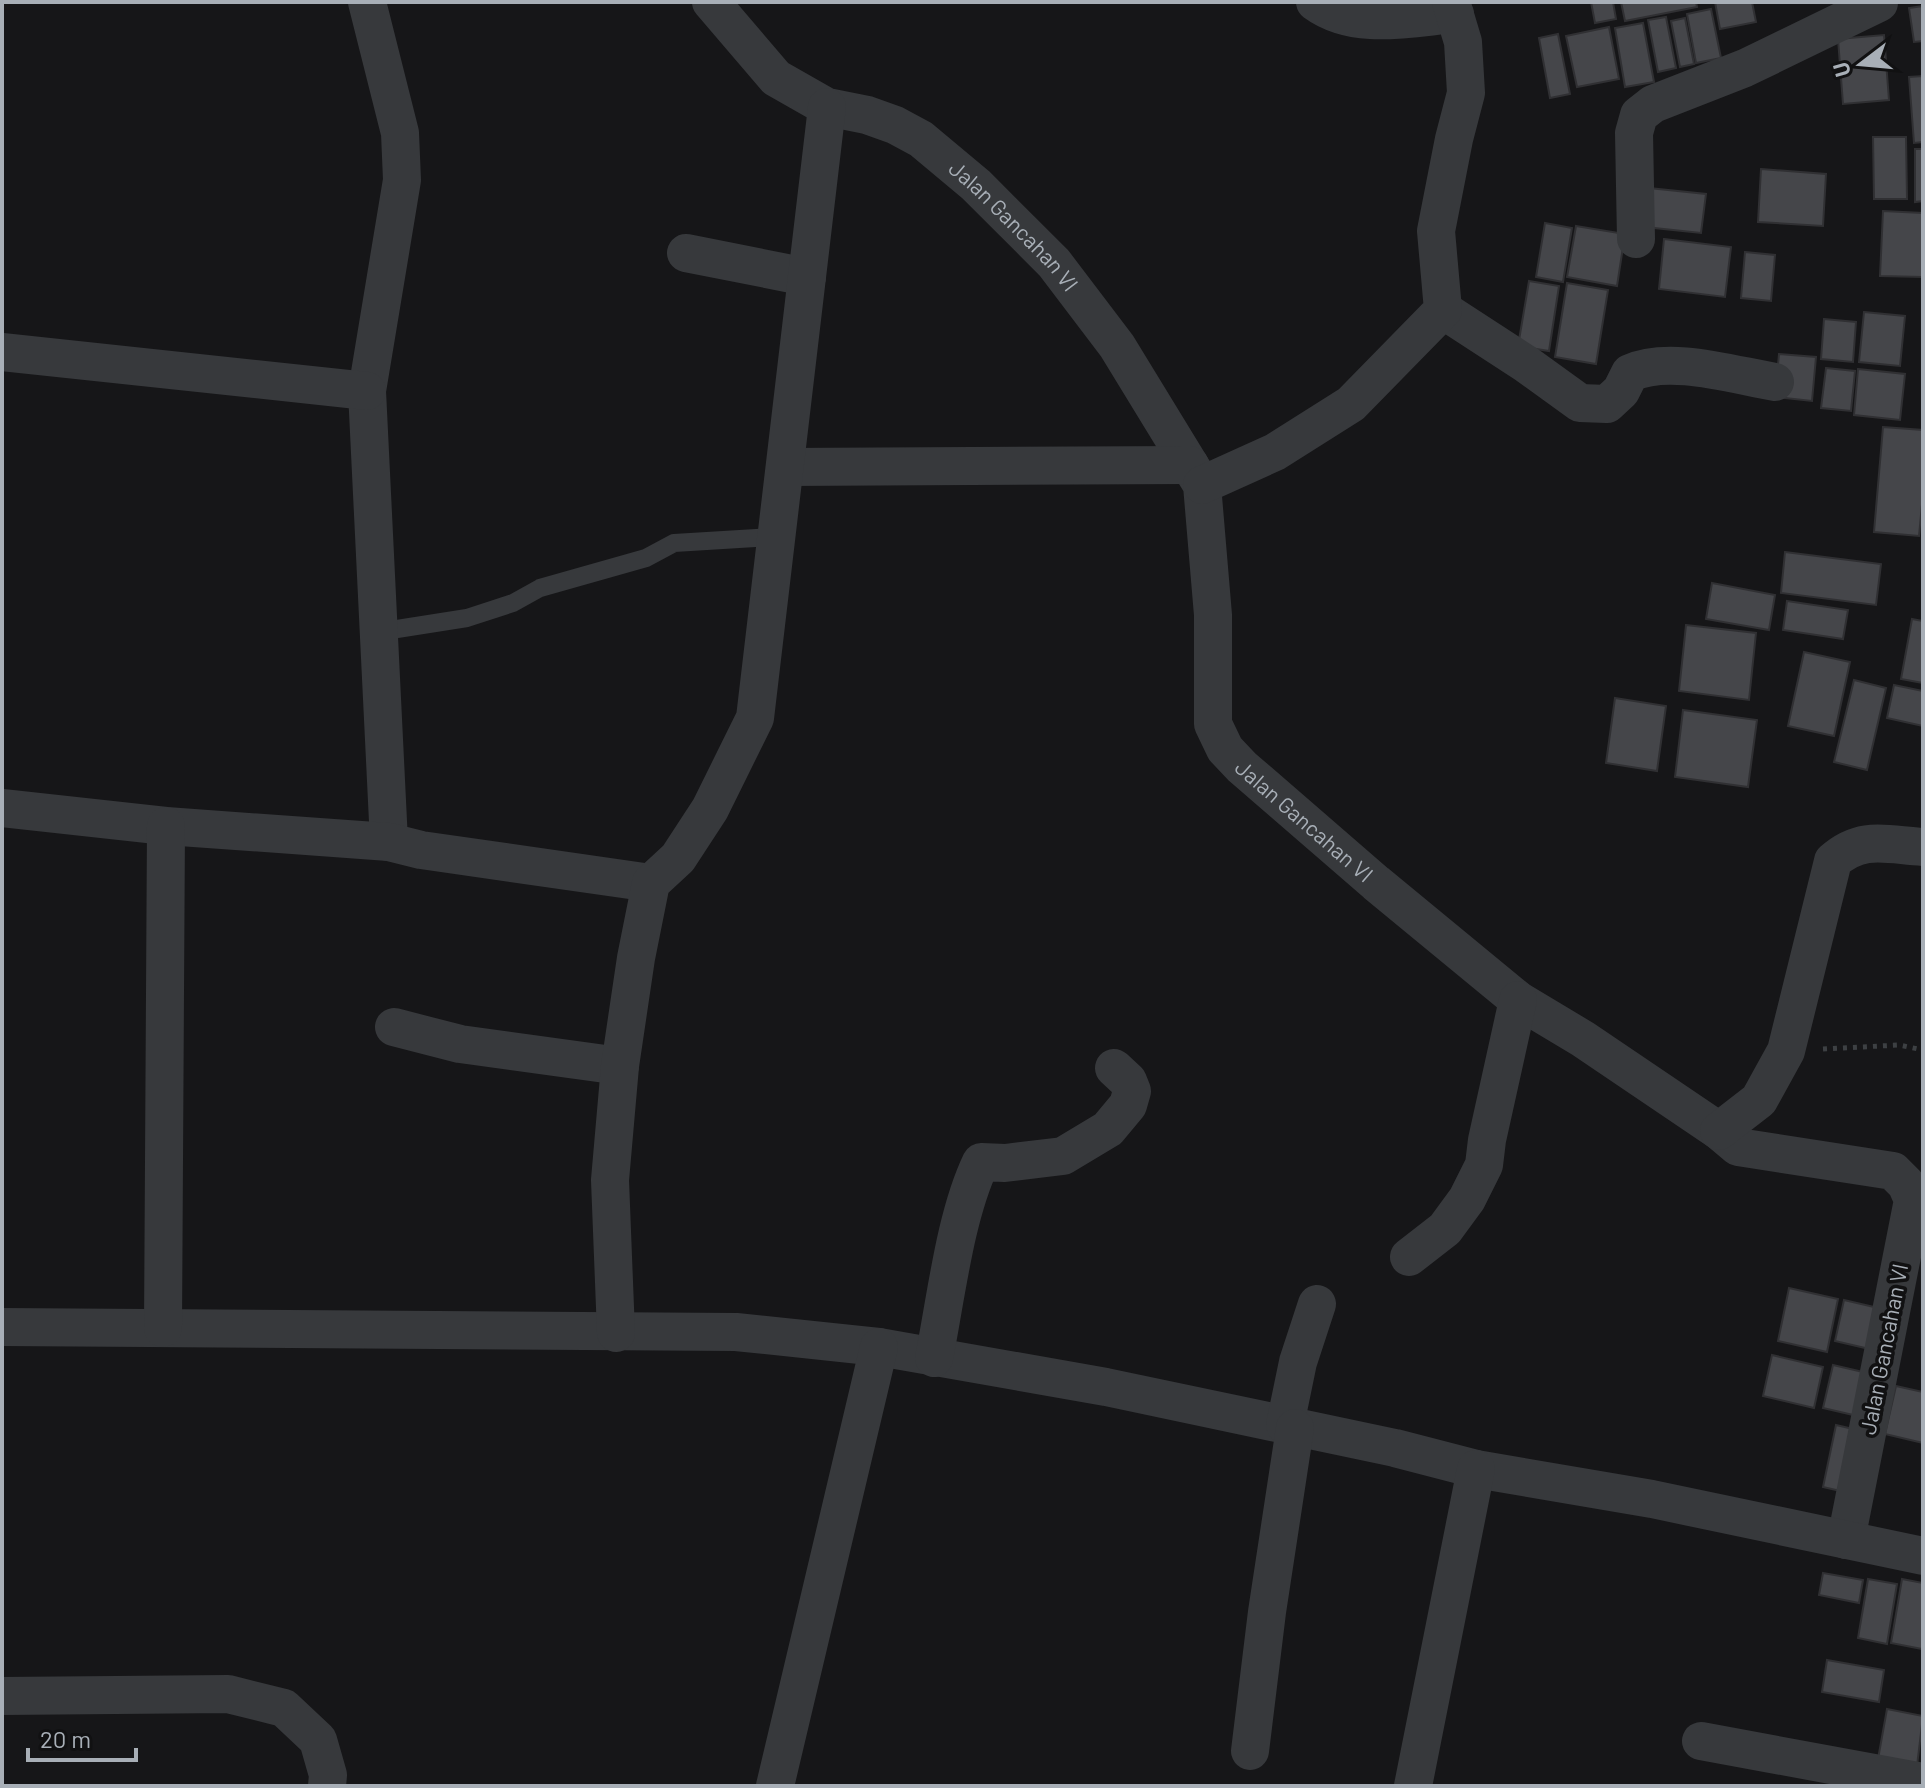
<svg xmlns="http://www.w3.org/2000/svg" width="1925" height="1788" font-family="Barlow,sans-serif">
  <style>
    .building { fill: #45464a; stroke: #303033; stroke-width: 2 }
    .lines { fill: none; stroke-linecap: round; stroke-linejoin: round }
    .path { stroke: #3d4043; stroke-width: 5; stroke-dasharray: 4 6; stroke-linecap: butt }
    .service { stroke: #37393c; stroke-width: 18 }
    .minor { stroke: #37393c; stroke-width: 38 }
    .labels { text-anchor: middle; stroke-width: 7; stroke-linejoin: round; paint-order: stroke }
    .street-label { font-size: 22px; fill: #a8afb7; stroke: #111112 }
  </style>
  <rect width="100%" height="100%" fill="#161618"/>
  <g class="building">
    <polygon points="1591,2 1613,2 1616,19 1595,23"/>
    <polygon points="1621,2 1696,2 1697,7 1625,21"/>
    <polygon points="1715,2 1752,2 1756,22 1720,29"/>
    <polygon points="1923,6 1923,41 1914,42 1909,8"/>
    <polygon points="1711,9 1721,58 1696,63 1687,14"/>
    <polygon points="1666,17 1676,68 1658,72 1648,20"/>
    <polygon points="1685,18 1694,64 1680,67 1671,21"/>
    <polygon points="1643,23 1654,82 1625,87 1615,28"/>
    <polygon points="1609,27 1619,79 1577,87 1566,36"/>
    <polygon points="1558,34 1570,94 1550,98 1539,38"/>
    <polygon points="1884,35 1889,100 1843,104 1838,39"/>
    <polygon points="1923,76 1923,142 1914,143 1909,77"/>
    <polygon points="1873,137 1906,137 1907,199 1874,199"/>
    <polygon points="1915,149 1923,149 1923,201 1915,202"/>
    <polygon points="1761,169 1826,174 1823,226 1758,222"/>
    <polygon points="1649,188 1706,194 1701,233 1645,227"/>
    <polygon points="1883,211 1923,213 1923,277 1880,276"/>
    <polygon points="1545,223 1572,228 1563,282 1536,277"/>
    <polygon points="1576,226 1625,234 1617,286 1567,277"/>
    <polygon points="1664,239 1731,247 1725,297 1659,289"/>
    <polygon points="1745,252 1775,255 1771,301 1741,298"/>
    <polygon points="1529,281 1559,286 1549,351 1518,346"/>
    <polygon points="1567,283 1608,290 1596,364 1555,357"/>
    <polygon points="1864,312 1905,316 1900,366 1859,362"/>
    <polygon points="1824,319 1856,322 1853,362 1821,359"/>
    <polygon points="1779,354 1816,357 1812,401 1775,397"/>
    <polygon points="1826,368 1855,371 1851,411 1821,408"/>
    <polygon points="1858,369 1905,374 1900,420 1854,415"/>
    <polygon points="1883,427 1923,430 1923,494 1919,536 1874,532"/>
    <polygon points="1785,552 1881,564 1876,605 1781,593"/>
    <polygon points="1712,583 1775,595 1769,630 1706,619"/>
    <polygon points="1787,601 1848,610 1843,639 1783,630"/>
    <polygon points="1912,619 1923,621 1923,683 1901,679"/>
    <polygon points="1686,625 1756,633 1749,700 1679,691"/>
    <polygon points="1804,652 1850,662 1834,736 1788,726"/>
    <polygon points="1854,680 1886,688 1867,770 1834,762"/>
    <polygon points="1894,685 1923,691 1923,726 1887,718"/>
    <polygon points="1615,698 1666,706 1657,771 1606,763"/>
    <polygon points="1683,710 1757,720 1748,787 1675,777"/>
    <polygon points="1789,1288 1838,1299 1827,1352 1778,1341"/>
    <polygon points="1844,1300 1887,1310 1878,1351 1835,1341"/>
    <polygon points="1772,1355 1823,1367 1814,1408 1763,1396"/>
    <polygon points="1833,1365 1876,1375 1866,1418 1823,1408"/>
    <polygon points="1896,1386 1923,1392 1923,1443 1885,1434"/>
    <polygon points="1836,1425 1862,1431 1849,1493 1823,1487"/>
    <polygon points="1823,1573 1863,1580 1859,1603 1819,1595"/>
    <polygon points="1868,1579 1897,1584 1887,1644 1858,1638"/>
    <polygon points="1902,1579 1923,1583 1922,1649 1891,1643"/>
    <polygon points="1827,1660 1884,1670 1879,1702 1822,1692"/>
    <polygon points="1887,1709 1923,1716 1917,1766 1878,1759"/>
  </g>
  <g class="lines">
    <polyline class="path" points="1823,1049 1899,1045 1923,1050"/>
    <polyline class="service" points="378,632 467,618 513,603 540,588 646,558 674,543 774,537"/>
    <g class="minor">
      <polyline points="367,2 400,133 402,180 367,391 389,842"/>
      <path id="s1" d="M711,2L776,78L827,107L867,115L895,125L921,139L976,185L1054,263L1117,346L1202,485L1213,615V724L1225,749L1242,767L1376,883L1518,1000L1583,1039L1719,1131L1738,1147L1893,1171L1906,1184L1913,1200L1846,1540"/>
      <path d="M1315,2C1355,31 1409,18 1455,14"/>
      <polyline points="1636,239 1634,133 1639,115 1653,104 1745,68 1879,3"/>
      <polyline points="686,253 807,277"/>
      <path d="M1443,310L1526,364L1580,403L1607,404L1621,391L1630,373C1670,355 1733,375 1775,382"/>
      <polyline points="2,352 367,391"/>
      <polyline points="785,467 1190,465"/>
      <polyline points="1202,485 1275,452 1351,404 1443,310 1436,231 1454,139 1466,93 1463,42 1451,2"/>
      <polyline points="2,808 166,826 389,842 421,850 651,883"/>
      <polyline points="394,1027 460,1044 620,1066"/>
      <path d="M1719,1131L1759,1100L1786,1051L1833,861C1862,835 1887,845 1923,847"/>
      <polyline points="1409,1257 1445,1229 1467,1199 1484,1165 1487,1140 1518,1000"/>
      <polyline points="2,1327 736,1332 879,1347 1106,1387 1395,1448 1476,1469 1652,1499 1923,1556"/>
      <polyline points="163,1328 166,826"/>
      <polyline points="616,1333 610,1180 620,1066 636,958 651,883 678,858 710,809 755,718 827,107"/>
      <path d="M934,1358C946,1298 955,1216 981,1162L1005,1163L1063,1156L1108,1129L1128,1105L1132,1091L1128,1081L1114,1068"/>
      <polyline points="1285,1425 1298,1362 1317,1304"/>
      <polyline points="2,1696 228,1694 284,1708 318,1740 328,1775 327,1786"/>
      <polyline points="1701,1741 1923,1782"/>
      <polyline points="1250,1751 1267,1612 1295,1428"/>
      <polyline points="775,1786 879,1347"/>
      <polyline points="1413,1786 1476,1469"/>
    </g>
  </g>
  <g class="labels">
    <g class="street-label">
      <text dy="8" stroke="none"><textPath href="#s1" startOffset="386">Jalan Gancahan VI</textPath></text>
      <text dy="8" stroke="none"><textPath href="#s1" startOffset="1082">Jalan Gancahan VI</textPath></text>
      <text transform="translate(1884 1349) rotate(-79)" y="8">Jalan Gancahan VI</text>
    </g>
  </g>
  <rect width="1925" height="1788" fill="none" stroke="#a8afb7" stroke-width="8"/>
  <g transform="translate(1861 64) rotate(254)" stroke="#111112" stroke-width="6" paint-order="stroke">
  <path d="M0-6L14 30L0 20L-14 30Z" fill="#a8afb7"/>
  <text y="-12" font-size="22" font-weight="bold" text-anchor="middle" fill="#a8afb7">U</text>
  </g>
  <path d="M28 1748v12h108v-12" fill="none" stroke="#a8afb7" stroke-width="4"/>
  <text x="40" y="1748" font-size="24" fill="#a8afb7" stroke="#111112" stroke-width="6" paint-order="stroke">20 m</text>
</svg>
